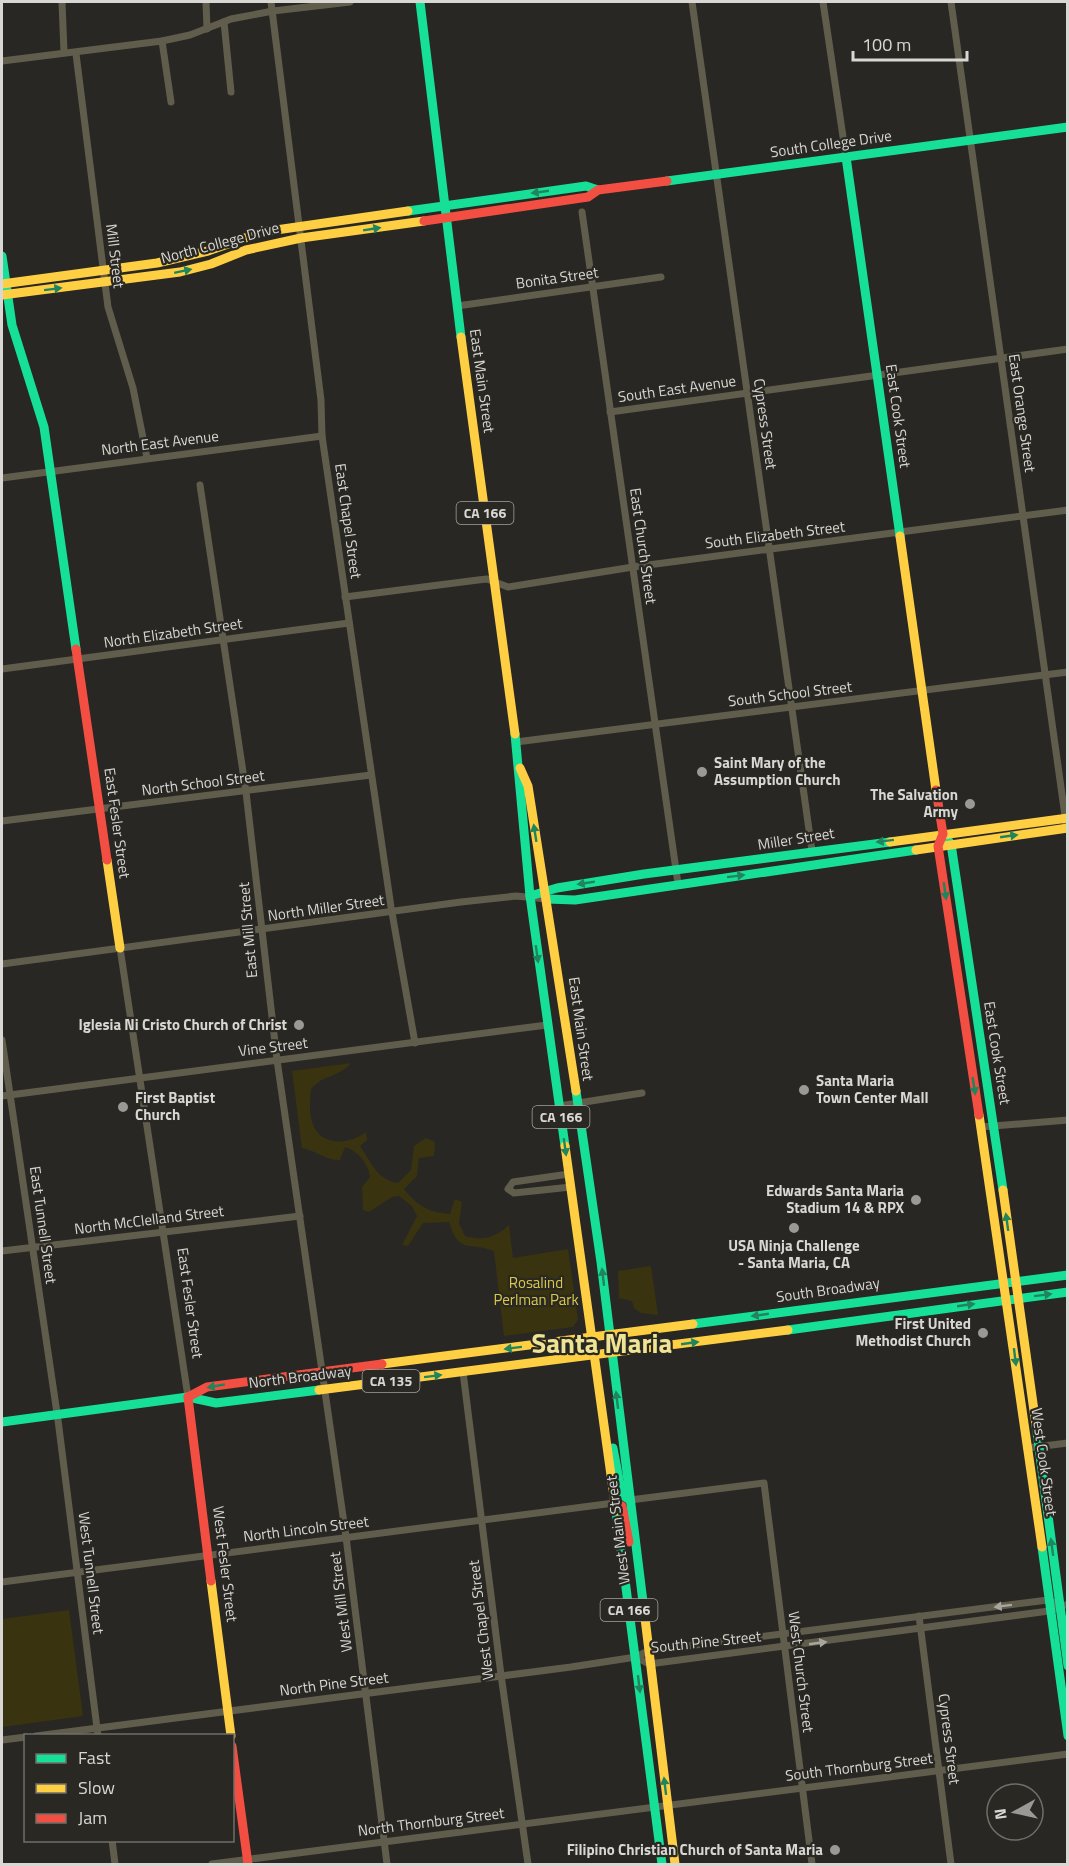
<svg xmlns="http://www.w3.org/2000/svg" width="1069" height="1866" font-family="'Titillium Web',sans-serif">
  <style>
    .green { fill: #39330f }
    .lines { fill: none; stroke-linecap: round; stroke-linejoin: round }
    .street { stroke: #615d4c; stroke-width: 7 }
    .fast { stroke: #16e098; stroke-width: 9 }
    .slow { stroke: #ffcf43; stroke-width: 9 }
    .jam { stroke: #f24e42; stroke-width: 9 }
    .oneway { fill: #20845d }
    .oneway2 { fill: #a8a69e }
    .poi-dot { fill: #9a9996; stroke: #292822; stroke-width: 2 }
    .labels { text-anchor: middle; stroke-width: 4.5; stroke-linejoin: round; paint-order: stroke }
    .shield { fill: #292822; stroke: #a4a29f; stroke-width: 1.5 }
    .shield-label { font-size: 14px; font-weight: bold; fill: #d8d7d4 }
    .street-label { font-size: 15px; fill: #d8d7d4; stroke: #292822 }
    .poi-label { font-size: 15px; font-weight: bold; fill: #d8d7d4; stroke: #292822; text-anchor: end }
    .park-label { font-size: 15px; fill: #dac84b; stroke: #292822 }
    .town-label { font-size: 27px; font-weight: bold; fill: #efe394; stroke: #292822 }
  </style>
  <rect width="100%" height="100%" fill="#282723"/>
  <g class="green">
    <path d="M351,1063C340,1077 324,1074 311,1089C310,1100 309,1112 312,1122C320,1147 349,1145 366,1132L367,1140L360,1146C371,1162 377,1180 398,1183L411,1170L414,1146L426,1138L435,1142L434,1156L419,1158L417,1176L404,1189C418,1207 429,1212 450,1214L455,1199L462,1202L459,1223L465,1236C484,1241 494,1238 509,1225L513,1258L568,1249L578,1320L573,1327L504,1336L494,1251C468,1241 459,1255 449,1222L423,1223L408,1246L402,1245L417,1216L412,1206L399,1196L392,1197L369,1212L363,1210L362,1187L370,1177C368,1163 358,1151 345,1147L340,1160C327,1161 316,1151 302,1148L292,1071Z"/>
    <polygon points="651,1266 658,1315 641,1313 634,1308 632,1301 619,1298 618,1271"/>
    <polygon points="69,1610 83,1716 2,1727 2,1619"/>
  </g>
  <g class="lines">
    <g class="street">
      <polyline points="62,2 64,52"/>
      <polyline points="206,2 207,29"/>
      <polyline points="271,2 321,400 322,436 391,907 415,1043"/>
      <polyline points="692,2 812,851"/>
      <polyline points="823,2 846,157"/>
      <polyline points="951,2 1066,823"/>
      <polyline points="224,22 231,92"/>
      <polyline points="162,41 171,102"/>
      <polyline points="76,54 108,307 133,388 147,458"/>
      <polyline points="2,61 162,41 190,35 231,19 273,11 350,2"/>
      <polyline points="582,212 678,884"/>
      <polyline points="457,306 661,277"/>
      <polyline points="610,412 1068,349"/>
      <polyline points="2,478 322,436"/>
      <polyline points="200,485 246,792 277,1060 346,1537 387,1864"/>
      <polyline points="345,597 478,580 487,579 508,587 633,567 1068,510"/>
      <polyline points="2,669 349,623"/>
      <polyline points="516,742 1068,672"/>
      <polyline points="2,821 371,775"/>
      <polyline points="120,948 188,1397"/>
      <polyline points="2,964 461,902 516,896 547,899"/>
      <polyline points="2,1040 58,1420 98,1736"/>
      <polyline points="2,1096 547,1025"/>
      <polyline points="559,1106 642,1093"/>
      <polyline points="980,1127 1068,1120"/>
      <polyline points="569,1174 513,1182 508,1189 514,1193 571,1187"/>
      <polyline points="2,1251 300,1216"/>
      <polyline points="463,1372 501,1675 528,1864"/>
      <polyline points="1027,1448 1068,1443"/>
      <polyline points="630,1500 764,1483 812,1864"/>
      <polyline points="2,1582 614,1503"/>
      <polyline points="919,1616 951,1864"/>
      <polyline points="636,1657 649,1664 1049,1611 1068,1604"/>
      <polyline points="36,1736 571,1667 636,1657 648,1651 1048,1600 1060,1605"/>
      <polyline points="2,1740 26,1737"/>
      <polyline points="112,1840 115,1864"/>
      <polyline points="212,1864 1068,1754"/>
    </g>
    <g class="fast">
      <polyline points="420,2 461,337"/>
      <polyline points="846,157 900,536"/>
      <polyline points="667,181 1068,127"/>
      <polyline points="408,211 586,186 598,190"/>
      <polyline points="2,256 12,325 44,427 76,649"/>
      <polyline points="515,734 530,896 565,1146"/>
      <polyline points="943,834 951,844 1003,1190"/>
      <polyline points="530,896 557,888 644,874 890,842"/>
      <polyline points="547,899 575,900 916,850"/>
      <polyline points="576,1091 601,1262 644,1610"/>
      <polyline points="693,1324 1068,1275"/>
      <polyline points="788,1330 1068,1292"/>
      <polyline points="2,1422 188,1397 216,1403 319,1390"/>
      <polyline points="1036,1425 1068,1666"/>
      <polyline points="613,1448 622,1495 630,1500"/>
      <polyline points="616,1511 662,1864"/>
      <polyline points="1042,1547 1068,1736"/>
    </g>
    <g class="slow">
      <polyline points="2,284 157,263 208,251 262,232 408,211"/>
      <polyline points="2,295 180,272 211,264 246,250 301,238 424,221"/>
      <polyline points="461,337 515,734"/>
      <polyline points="900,536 936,790"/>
      <polyline points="520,768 528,786 576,1091"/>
      <polyline points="890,842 1068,818"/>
      <polyline points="916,850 1068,828"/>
      <polyline points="107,860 120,948"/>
      <polyline points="979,1115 1042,1547"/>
      <polyline points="565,1146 616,1511"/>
      <polyline points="1003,1190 1036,1425"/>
      <polyline points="382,1364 693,1324"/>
      <polyline points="319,1390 788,1330"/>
      <polyline points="211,1581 231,1736"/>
      <polyline points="644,1610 675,1864"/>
    </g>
    <g class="jam">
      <polyline points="424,221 588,197 598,190 667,181"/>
      <polyline points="76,649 107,860"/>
      <polyline points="936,790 943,834 938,846 979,1115"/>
      <polyline points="188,1397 211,1581"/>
      <polyline points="188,1397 207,1387 382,1364"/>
      <polyline points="614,1503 622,1506 629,1542"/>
      <polyline points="232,1746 248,1864"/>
    </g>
  </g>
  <defs><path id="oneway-solid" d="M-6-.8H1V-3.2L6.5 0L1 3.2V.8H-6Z" transform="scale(1.5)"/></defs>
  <g class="oneway">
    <use href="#oneway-solid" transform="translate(540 192) rotate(172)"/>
    <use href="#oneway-solid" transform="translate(372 229) rotate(-9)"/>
    <use href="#oneway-solid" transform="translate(183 271) rotate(-12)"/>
    <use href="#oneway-solid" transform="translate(53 289) rotate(-7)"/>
    <use href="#oneway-solid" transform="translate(535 833) rotate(-99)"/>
    <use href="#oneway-solid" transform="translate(1009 836) rotate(-8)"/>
    <use href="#oneway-solid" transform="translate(885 841) rotate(173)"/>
    <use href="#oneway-solid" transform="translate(736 876) rotate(-7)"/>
    <use href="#oneway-solid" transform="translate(586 883) rotate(171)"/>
    <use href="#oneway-solid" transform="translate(945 891) rotate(82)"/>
    <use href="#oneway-solid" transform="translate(537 954) rotate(82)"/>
    <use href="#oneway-solid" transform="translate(974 1086) rotate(81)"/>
    <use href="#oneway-solid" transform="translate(565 1147) rotate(82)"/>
    <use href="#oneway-solid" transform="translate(1007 1222) rotate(-98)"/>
    <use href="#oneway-solid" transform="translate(603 1277) rotate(-97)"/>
    <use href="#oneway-solid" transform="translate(1043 1295) rotate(-7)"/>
    <use href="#oneway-solid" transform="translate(966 1305) rotate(-8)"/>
    <use href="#oneway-solid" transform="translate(760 1315) rotate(172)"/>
    <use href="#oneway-solid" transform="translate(690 1343) rotate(-8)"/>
    <use href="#oneway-solid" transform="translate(513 1348) rotate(173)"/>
    <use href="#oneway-solid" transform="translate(1015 1357) rotate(83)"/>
    <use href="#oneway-solid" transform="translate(433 1376) rotate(-7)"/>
    <use href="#oneway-solid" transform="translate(216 1386) rotate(170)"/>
    <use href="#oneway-solid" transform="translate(617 1400) rotate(-97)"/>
    <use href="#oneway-solid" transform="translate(1052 1547) rotate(-98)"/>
    <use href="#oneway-solid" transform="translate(639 1684) rotate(83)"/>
    <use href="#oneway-solid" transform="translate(665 1786) rotate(-97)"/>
  </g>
  <g class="oneway2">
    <use href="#oneway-solid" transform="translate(1003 1606) rotate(173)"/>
    <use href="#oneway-solid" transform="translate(818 1643) rotate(-8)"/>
  </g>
  <g class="poi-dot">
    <circle cx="702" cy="772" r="6"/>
    <circle cx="970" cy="804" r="6"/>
    <circle cx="299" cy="1025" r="6"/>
    <circle cx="804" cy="1090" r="6"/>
    <circle cx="123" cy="1107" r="6"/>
    <circle cx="916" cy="1200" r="6"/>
    <circle cx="794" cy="1228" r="6"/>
    <circle cx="983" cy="1333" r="6"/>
    <circle cx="835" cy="1850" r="6"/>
  </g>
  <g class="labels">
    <g class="shield">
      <rect x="456.5" y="502" width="57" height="22" rx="4.5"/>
      <rect x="532.5" y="1106" width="57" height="22" rx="4.5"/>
      <rect x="362.5" y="1370" width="57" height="22" rx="4.5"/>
      <rect x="600.5" y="1599" width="57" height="22" rx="4.5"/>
    </g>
    <g class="shield-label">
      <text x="485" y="518">CA 166</text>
      <text x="561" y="1122">CA 166</text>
      <text x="391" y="1386">CA 135</text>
      <text x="629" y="1615">CA 166</text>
    </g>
    <g class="street-label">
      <text transform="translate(831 144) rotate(-8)" y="5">South College Drive</text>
      <text transform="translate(220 243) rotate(-15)" y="5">North College Drive</text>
      <text transform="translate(115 256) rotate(83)" y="5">Mill Street</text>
      <text transform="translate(557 278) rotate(-8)" y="5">Bonita Street</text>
      <text transform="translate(482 381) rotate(82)" y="5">East Main Street</text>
      <text transform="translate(677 389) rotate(-8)" y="5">South East Avenue</text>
      <text transform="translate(1022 413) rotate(82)" y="5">East Orange Street</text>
      <text transform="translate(898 416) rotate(82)" y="5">East Cook Street</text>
      <text transform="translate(765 424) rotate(82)" y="5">Cypress Street</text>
      <text transform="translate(160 443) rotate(-7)" y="5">North East Avenue</text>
      <text transform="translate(348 521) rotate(82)" y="5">East Chapel Street</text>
      <text transform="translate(775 535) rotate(-7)" y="5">South Elizabeth Street</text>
      <text transform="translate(643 546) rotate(82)" y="5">East Church Street</text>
      <text transform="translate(173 633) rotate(-8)" y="5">North Elizabeth Street</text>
      <text transform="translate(790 694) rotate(-7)" y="5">South School Street</text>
      <text transform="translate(203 783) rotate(-7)" y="5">North School Street</text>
      <text transform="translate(117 823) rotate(82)" y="5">East Fesler Street</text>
      <text transform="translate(796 839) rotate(-9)" y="5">Miller Street</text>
      <text transform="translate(326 908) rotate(-8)" y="5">North Miller Street</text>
      <text transform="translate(248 930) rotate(-95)" y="5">East Mill Street</text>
      <text transform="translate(581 1029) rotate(82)" y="5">East Main Street</text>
      <text transform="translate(273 1047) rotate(-7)" y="5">Vine Street</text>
      <text transform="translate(997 1053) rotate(81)" y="5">East Cook Street</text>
      <text transform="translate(149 1220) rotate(-7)" y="5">North McClelland Street</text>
      <text transform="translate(43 1225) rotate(82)" y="5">East Tunnell Street</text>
      <text transform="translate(828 1290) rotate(-8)" y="5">South Broadway</text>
      <text transform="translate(190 1303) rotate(82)" y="5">East Fesler Street</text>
      <text transform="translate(300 1377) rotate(-7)" y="5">North Broadway</text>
      <text transform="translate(1044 1462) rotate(82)" y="5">West Cook Street</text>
      <text transform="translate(306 1529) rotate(-7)" y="5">North Lincoln Street</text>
      <text transform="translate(618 1530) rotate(-97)" y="5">West Main Street</text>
      <text transform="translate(225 1564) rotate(83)" y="5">West Fesler Street</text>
      <text transform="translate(91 1573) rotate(83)" y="5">West Tunnell Street</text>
      <text transform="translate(341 1602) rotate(-97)" y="5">West Mill Street</text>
      <text transform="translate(481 1620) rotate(-97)" y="5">West Chapel Street</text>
      <text transform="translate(706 1642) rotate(-6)" y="5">South Pine Street</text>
      <text transform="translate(801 1672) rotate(83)" y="5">West Church Street</text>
      <text transform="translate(334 1684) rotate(-7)" y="5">North Pine Street</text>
      <text transform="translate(949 1739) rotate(83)" y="5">Cypress Street</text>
      <text transform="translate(859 1767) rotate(-7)" y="5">South Thornburg Street</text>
      <text transform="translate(431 1822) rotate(-7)" y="5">North Thornburg Street</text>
    </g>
    <g class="poi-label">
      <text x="714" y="768" text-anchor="start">Saint Mary of the<tspan x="714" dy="17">Assumption Church</tspan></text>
      <text x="958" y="800">The Salvation<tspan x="958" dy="17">Army</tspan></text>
      <text x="287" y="1030">Iglesia Ni Cristo Church of Christ</text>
      <text x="816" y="1086" text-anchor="start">Santa Maria<tspan x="816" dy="17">Town Center Mall</tspan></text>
      <text x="135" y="1103" text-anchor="start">First Baptist<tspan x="135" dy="17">Church</tspan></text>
      <text x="904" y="1196">Edwards Santa Maria<tspan x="904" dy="17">Stadium 14 &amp; RPX</tspan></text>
      <text x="794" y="1251" text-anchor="middle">USA Ninja Challenge<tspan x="794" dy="17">- Santa Maria, CA</tspan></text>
      <text x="971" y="1329">First United<tspan x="971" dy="17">Methodist Church</tspan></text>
      <text x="823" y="1855">Filipino Christian Church of Santa Maria</text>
    </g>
    <g class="park-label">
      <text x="536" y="1288">Rosalind<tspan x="536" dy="17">Perlman Park</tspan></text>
    </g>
    <g class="town-label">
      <text x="602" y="1353">Santa Maria</text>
    </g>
  </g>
  <rect width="1069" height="1866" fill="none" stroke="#d8d7d4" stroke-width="6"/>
  <rect x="24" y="1734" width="210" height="108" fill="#292822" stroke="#6f6e69" stroke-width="1.5"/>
  <rect x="36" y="1754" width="30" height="9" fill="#16e098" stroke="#6f6e69" stroke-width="1.5"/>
  <text x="78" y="1764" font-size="18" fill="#d8d7d4">Fast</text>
  <rect x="36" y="1784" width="30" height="9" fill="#ffcf43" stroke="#6f6e69" stroke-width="1.5"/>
  <text x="78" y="1794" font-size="18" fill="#d8d7d4">Slow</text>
  <rect x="36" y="1814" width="30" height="9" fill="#f24e42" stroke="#6f6e69" stroke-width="1.5"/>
  <text x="78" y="1824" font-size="18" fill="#d8d7d4">Jam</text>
  <g transform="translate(1015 1812) rotate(262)"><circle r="28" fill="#292822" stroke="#6f6e69" stroke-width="1.5"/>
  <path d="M0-4.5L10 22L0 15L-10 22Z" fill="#9a9996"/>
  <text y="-9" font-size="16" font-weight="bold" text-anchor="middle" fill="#d8d7d4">N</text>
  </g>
  <path d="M853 51v9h114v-9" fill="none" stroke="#d8d7d4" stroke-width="3"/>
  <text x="862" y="51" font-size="18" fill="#d8d7d4" stroke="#292822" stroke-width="4.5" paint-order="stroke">100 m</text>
</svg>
